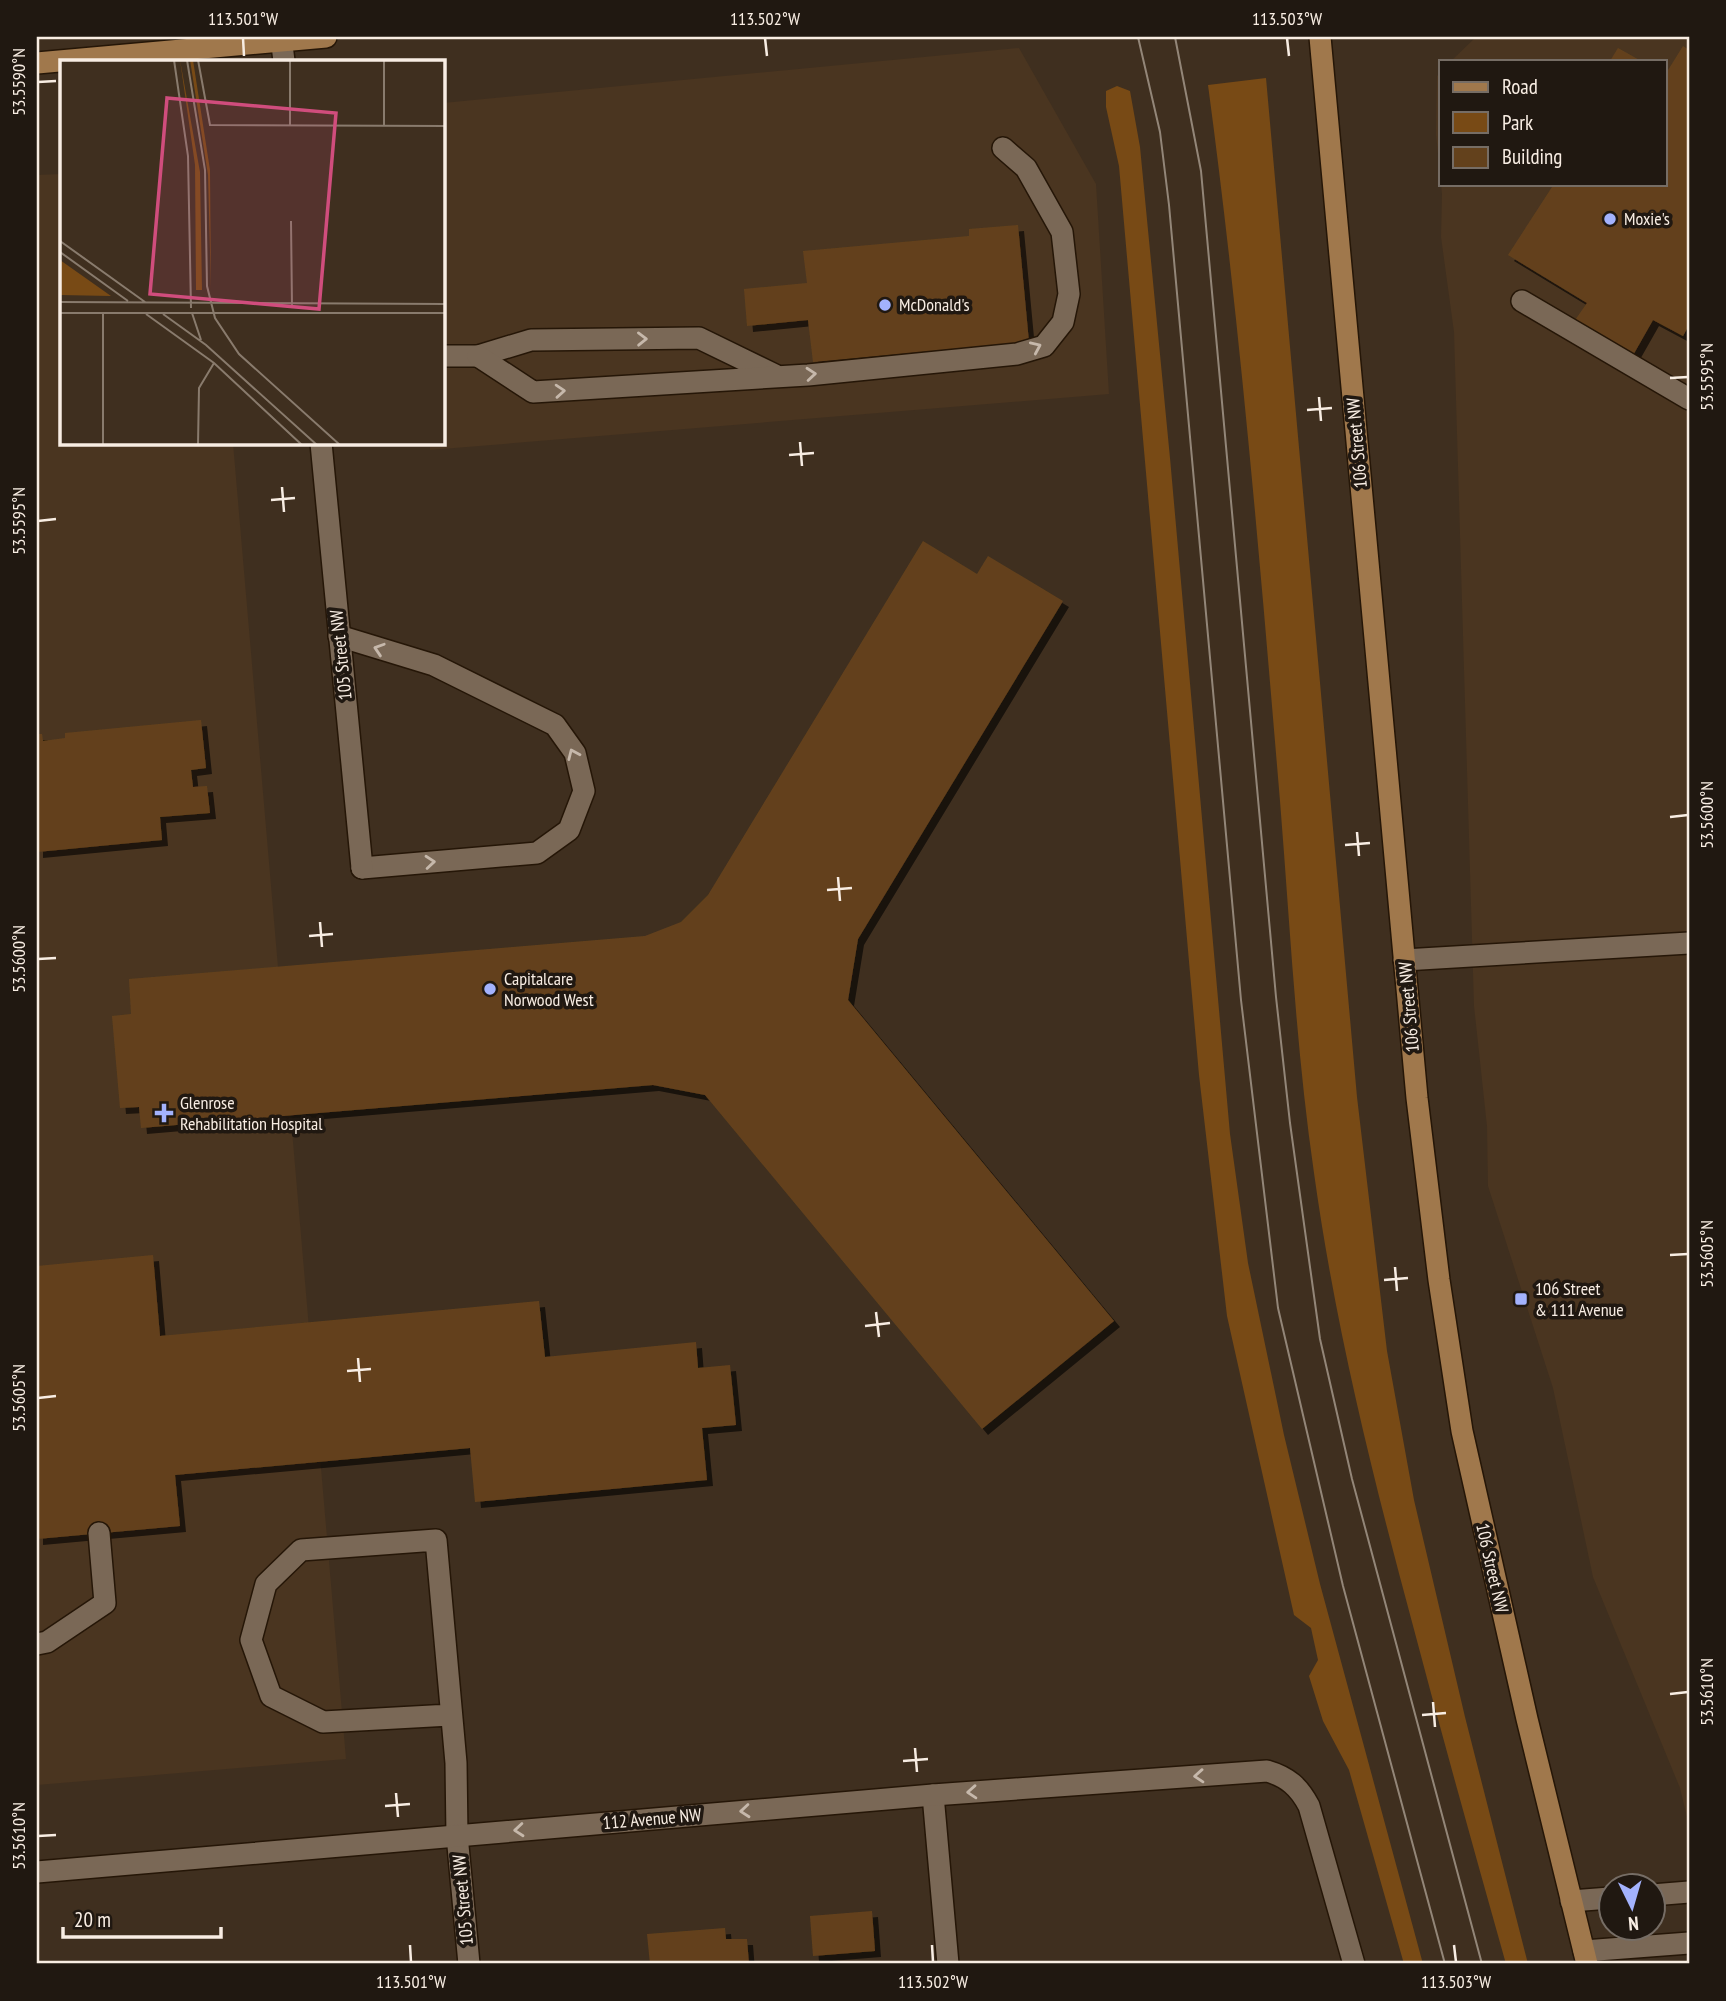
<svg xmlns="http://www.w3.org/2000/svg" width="1726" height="2001" font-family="'PT Sans Narrow',sans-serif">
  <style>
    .built { fill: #4a3520 }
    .green { fill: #784a15 }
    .building { fill: #63411c; filter: url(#shadow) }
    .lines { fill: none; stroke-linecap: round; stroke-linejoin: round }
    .lane-casing { stroke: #251607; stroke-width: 24 }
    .street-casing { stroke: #251607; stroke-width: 24 }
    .secondary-casing { stroke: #251607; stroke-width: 24 }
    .lane { stroke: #7a6856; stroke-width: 21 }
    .street { stroke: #7a6856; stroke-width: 21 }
    .secondary { stroke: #a0784c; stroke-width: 21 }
    .tram { stroke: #938678; stroke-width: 2 }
    .oneway { stroke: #c6b8ab }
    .ticks { fill: none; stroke: #f8ede3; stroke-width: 2.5 }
    .poi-dot { fill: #a3b2fd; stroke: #201811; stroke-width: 2.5 }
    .labels { text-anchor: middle; stroke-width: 7; stroke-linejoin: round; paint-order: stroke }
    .poi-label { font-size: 18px; fill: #f8ede3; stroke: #201811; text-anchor: start }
    .street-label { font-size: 18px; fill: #f8ede3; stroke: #201811 }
    .inset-road { fill: none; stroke: #897b6d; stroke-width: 2 }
    .view { fill: #d04d7d; fill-opacity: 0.15; stroke: #d04d7d; stroke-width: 3.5 }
    .inset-edge { fill: none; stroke: #f8ede3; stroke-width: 3.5 }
    .neatline { fill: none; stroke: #f8ede3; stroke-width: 2.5 }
    .ticks-label { font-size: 18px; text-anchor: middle; fill: #f8ede3 }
  </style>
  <defs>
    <filter id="shadow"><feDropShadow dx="6" dy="6" stdDeviation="0" flood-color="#0009"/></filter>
  </defs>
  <rect width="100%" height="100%" fill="#3f2f1f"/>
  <g class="built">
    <polygon points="1476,37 1689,37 1689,1825 1680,1788 1593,1577 1553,1388 1488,1186 1487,1126 1474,1006 1454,332 1441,237 1442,194 1436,134 1437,76 1441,72 1441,184 1665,184 1665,61 1451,61"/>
    <polygon points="1019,48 1096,184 1109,394 430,450 430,443 443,443 443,103"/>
    <polygon points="61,174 61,443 233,443 346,1759 37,1785 37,175"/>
  </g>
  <g class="green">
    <path d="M1266,78L1357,1097L1387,1351L1414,1500L1465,1717L1528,1964H1506C1474,1850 1442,1736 1412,1622C1372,1474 1335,1325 1314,1173C1296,1049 1290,925 1280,801C1260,562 1240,323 1208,85Z"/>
    <polygon points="1117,86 1130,91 1140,147 1170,458 1230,1134 1248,1263 1284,1435 1320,1584 1423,1964 1404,1964 1349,1770 1323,1721 1309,1676 1318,1660 1311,1628 1294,1615 1227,1316 1199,1075 1119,166 1106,107 1106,91"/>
  </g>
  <g class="building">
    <polygon points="1683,46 1689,50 1689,325 1683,336 1653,320 1632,357 1573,323 1587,303 1508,255 1554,184 1665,184 1665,75"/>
    <polygon points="1618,48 1641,61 1610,61"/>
    <polygon points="1018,225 1029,342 813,362 808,320 747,326 744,289 807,283 803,251 969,236 969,229"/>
    <polygon points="923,541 977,574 988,556 1063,601 858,939 848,1000 1114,1321 982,1429 705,1095 653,1085 141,1128 139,1107 120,1108 112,1016 131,1014 129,979 645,936 681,922 708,895"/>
    <polygon points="201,720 206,768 191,770 193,787 207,786 210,813 160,817 162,840 37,852 37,734 42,734 43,741 65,738 65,733"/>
    <polygon points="153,1255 160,1336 539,1301 545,1357 696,1342 698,1368 730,1365 736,1425 702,1428 707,1480 475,1502 470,1448 175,1475 180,1526 37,1539 37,1266"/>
    <polygon points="872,1911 875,1951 813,1956 810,1916"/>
    <polygon points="725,1928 726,1939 747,1939 749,1964 650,1964 647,1934"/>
  </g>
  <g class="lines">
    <defs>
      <g id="lane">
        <polyline points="1522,301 1689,399"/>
        <polyline points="443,356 478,356 531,340 699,338 775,375"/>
        <polyline points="478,356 533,392 808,375 1017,354 1044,346 1063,322 1069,294 1062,232 1026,168 1003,148"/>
        <polyline points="339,636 434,665 555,725 575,753 584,791 569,830 537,853 362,868"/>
        <polyline points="1404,960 1689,943"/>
        <polyline points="37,1644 47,1642 105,1603 99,1533"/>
        <polyline points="450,1715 323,1722 271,1696 251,1640 266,1584 301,1550 436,1540 456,1763 457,1835"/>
        <polyline points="933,1795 948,1964"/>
        <polyline points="1652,1895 1689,1892"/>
        <polyline points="1571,1901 1610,1898"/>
        <polyline points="1584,1951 1689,1943"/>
      </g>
      <g id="street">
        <polyline points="281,37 284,61"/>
        <polyline points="321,443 362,868"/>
        <polyline points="457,1835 469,1964"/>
        <path d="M37,1872L933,1795L1267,1771C1288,1777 1299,1787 1309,1806L1354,1964"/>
      </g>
      <g id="secondary">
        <polyline points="1320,37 1417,1098 1439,1280 1462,1431 1527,1719 1587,1964"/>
        <polyline points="37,63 326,37"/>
      </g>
    </defs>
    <use href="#lane" class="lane-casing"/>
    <use href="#street" class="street-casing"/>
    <use href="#secondary" class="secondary-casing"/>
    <use href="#lane" class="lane"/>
    <use href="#street" class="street"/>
    <use href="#secondary" class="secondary"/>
    <g class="tram">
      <polyline points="1138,37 1160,132 1169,205 1241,1000 1278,1308 1343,1586 1445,1964"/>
      <polyline points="1175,37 1201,171 1276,997 1290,1123 1320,1339 1352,1479 1482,1964"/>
    </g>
  </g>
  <defs><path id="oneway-chevron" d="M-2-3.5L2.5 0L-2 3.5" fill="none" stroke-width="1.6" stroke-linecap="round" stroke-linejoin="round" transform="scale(1.75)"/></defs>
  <g class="oneway">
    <use href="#oneway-chevron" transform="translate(642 339) rotate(-1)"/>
    <use href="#oneway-chevron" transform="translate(1036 347) rotate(-24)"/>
    <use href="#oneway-chevron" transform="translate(811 374) rotate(-5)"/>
    <use href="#oneway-chevron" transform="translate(560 391) rotate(-4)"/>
    <use href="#oneway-chevron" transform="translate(379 649) rotate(-162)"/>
    <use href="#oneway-chevron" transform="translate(573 754) rotate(-114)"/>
    <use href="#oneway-chevron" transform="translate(430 862) rotate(-5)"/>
    <use href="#oneway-chevron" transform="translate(1199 1776) rotate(176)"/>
    <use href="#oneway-chevron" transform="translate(972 1792) rotate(176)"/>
    <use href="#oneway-chevron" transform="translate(745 1811) rotate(175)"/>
    <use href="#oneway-chevron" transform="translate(519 1830) rotate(175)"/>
  </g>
  <path class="ticks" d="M243,38L244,56M765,38L767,56M1287,38L1289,56M38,82L56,81M1670,378L1688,377M1319,397L1321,421M1307,410L1332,408M800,442L802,466M789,455L814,453M282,487L284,512M271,500L295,498M38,521L56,519M1670,817L1688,815M1357,832L1359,856M1345,845L1370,843M838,877L840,901M827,890L852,888M320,922L322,947M309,936L333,934M38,959L56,958M1670,1255L1688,1254M1395,1267L1397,1291M1384,1280L1408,1278M876,1312L879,1337M865,1326L890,1323M358,1358L360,1382M347,1371L371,1369M38,1398L56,1396M1670,1694L1688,1692M1433,1702L1435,1727M1422,1715L1446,1713M915,1748L917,1772M903,1761L928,1759M396,1793L398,1817M385,1806L410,1804M38,1836L56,1835M410,1945L411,1962M932,1945L933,1962M1454,1945L1456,1962"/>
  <g class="poi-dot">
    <circle cx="1610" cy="219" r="7"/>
    <circle cx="885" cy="305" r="7"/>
    <circle cx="490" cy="989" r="7"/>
    <path d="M160.5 1102.5h7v7h7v7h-7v7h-7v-7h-7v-7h7z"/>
    <rect x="1514" y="1292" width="14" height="14" rx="3.5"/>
  </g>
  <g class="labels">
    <g class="poi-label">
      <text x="1624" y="225">Moxie's</text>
      <text x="899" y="311">McDonald's</text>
      <text x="504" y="985">Capitalcare<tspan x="504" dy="21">Norwood West</tspan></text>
      <text x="180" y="1109">Glenrose<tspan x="180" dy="21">Rehabilitation Hospital</tspan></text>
      <text x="1535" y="1295">106 Street<tspan x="1535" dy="21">&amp; 111 Avenue</tspan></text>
    </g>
    <g class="street-label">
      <text transform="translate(1357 443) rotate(-95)" y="6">106 Street NW</text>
      <text transform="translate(341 655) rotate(-96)" y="6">105 Street NW</text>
      <text transform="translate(1409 1007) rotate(-95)" y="6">106 Street NW</text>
      <text transform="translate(1492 1568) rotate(77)" y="6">106 Street NW</text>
      <text transform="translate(652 1819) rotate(-5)" y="6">112 Avenue NW</text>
      <text transform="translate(463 1900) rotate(-95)" y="6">105 Street NW</text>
    </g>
  </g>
  <g transform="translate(60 60)">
    <rect width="385" height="385" fill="#3f2f1f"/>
    <path d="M120,0L140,112L142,230H136L135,105ZM130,0H133L150,110L151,231L148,115ZM0,200L51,236L0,235Z" fill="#784a15"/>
    <path class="inset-road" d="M114,0L128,96L131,248M127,0L145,110L147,226L155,258L179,294L280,385M138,0L150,65L385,66M230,0V65M324,65V0M231,161L232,247M0,181L85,242M0,192L68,241M0,242L385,244M0,253H385M132,253L141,280M86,254L154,303L242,385M103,254L146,285L257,385M43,385V253M138,385L139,328L154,303"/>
    <path class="view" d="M107,38L276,53L259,249L90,234Z"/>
    <rect width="385" height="385" class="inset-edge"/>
  </g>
  <rect width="1726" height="2001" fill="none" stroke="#201811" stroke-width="77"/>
  <rect x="1439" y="60" width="228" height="126" fill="#201811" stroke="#766d65" stroke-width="2"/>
  <rect x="1453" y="82" width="35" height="10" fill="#a0784c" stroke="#766d65" stroke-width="2"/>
  <text x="1502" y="94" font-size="21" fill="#f8ede3">Road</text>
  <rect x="1453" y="112" width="35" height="21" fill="#784a15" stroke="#766d65" stroke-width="2"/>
  <text x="1502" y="130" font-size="21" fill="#f8ede3">Park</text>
  <rect x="1453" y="147" width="35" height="21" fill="#63411c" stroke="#766d65" stroke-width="2"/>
  <text x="1502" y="164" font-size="21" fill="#f8ede3">Building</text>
  <g transform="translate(1632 1907) rotate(175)"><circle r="33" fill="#201811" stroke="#766d65" stroke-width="2"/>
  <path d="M0-5L12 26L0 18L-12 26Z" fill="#a3b2fd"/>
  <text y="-10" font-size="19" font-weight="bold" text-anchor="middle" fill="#f8ede3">N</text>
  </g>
  <path d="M63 1927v10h158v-10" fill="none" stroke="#f8ede3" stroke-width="3.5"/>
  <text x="74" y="1927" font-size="21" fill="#f8ede3" stroke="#201811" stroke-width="5" paint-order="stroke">20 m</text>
  <rect x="38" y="38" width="1650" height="1924" class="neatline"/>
  <g class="ticks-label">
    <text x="243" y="25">113.501°W</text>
    <text x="765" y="25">113.502°W</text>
    <text x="1287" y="25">113.503°W</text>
    <text transform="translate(19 82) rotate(-90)" y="6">53.5590°N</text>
    <text transform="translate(1707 377) rotate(-90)" y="6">53.5595°N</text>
    <text transform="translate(19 521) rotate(-90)" y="6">53.5595°N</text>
    <text transform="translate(1707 815) rotate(-90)" y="6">53.5600°N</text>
    <text transform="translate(19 959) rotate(-90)" y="6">53.5600°N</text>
    <text transform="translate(1707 1254) rotate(-90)" y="6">53.5605°N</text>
    <text transform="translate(19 1398) rotate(-90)" y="6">53.5605°N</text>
    <text transform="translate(1707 1692) rotate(-90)" y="6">53.5610°N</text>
    <text transform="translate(19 1836) rotate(-90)" y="6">53.5610°N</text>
    <text x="411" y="1988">113.501°W</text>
    <text x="933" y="1988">113.502°W</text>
    <text x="1456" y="1988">113.503°W</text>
  </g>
</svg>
